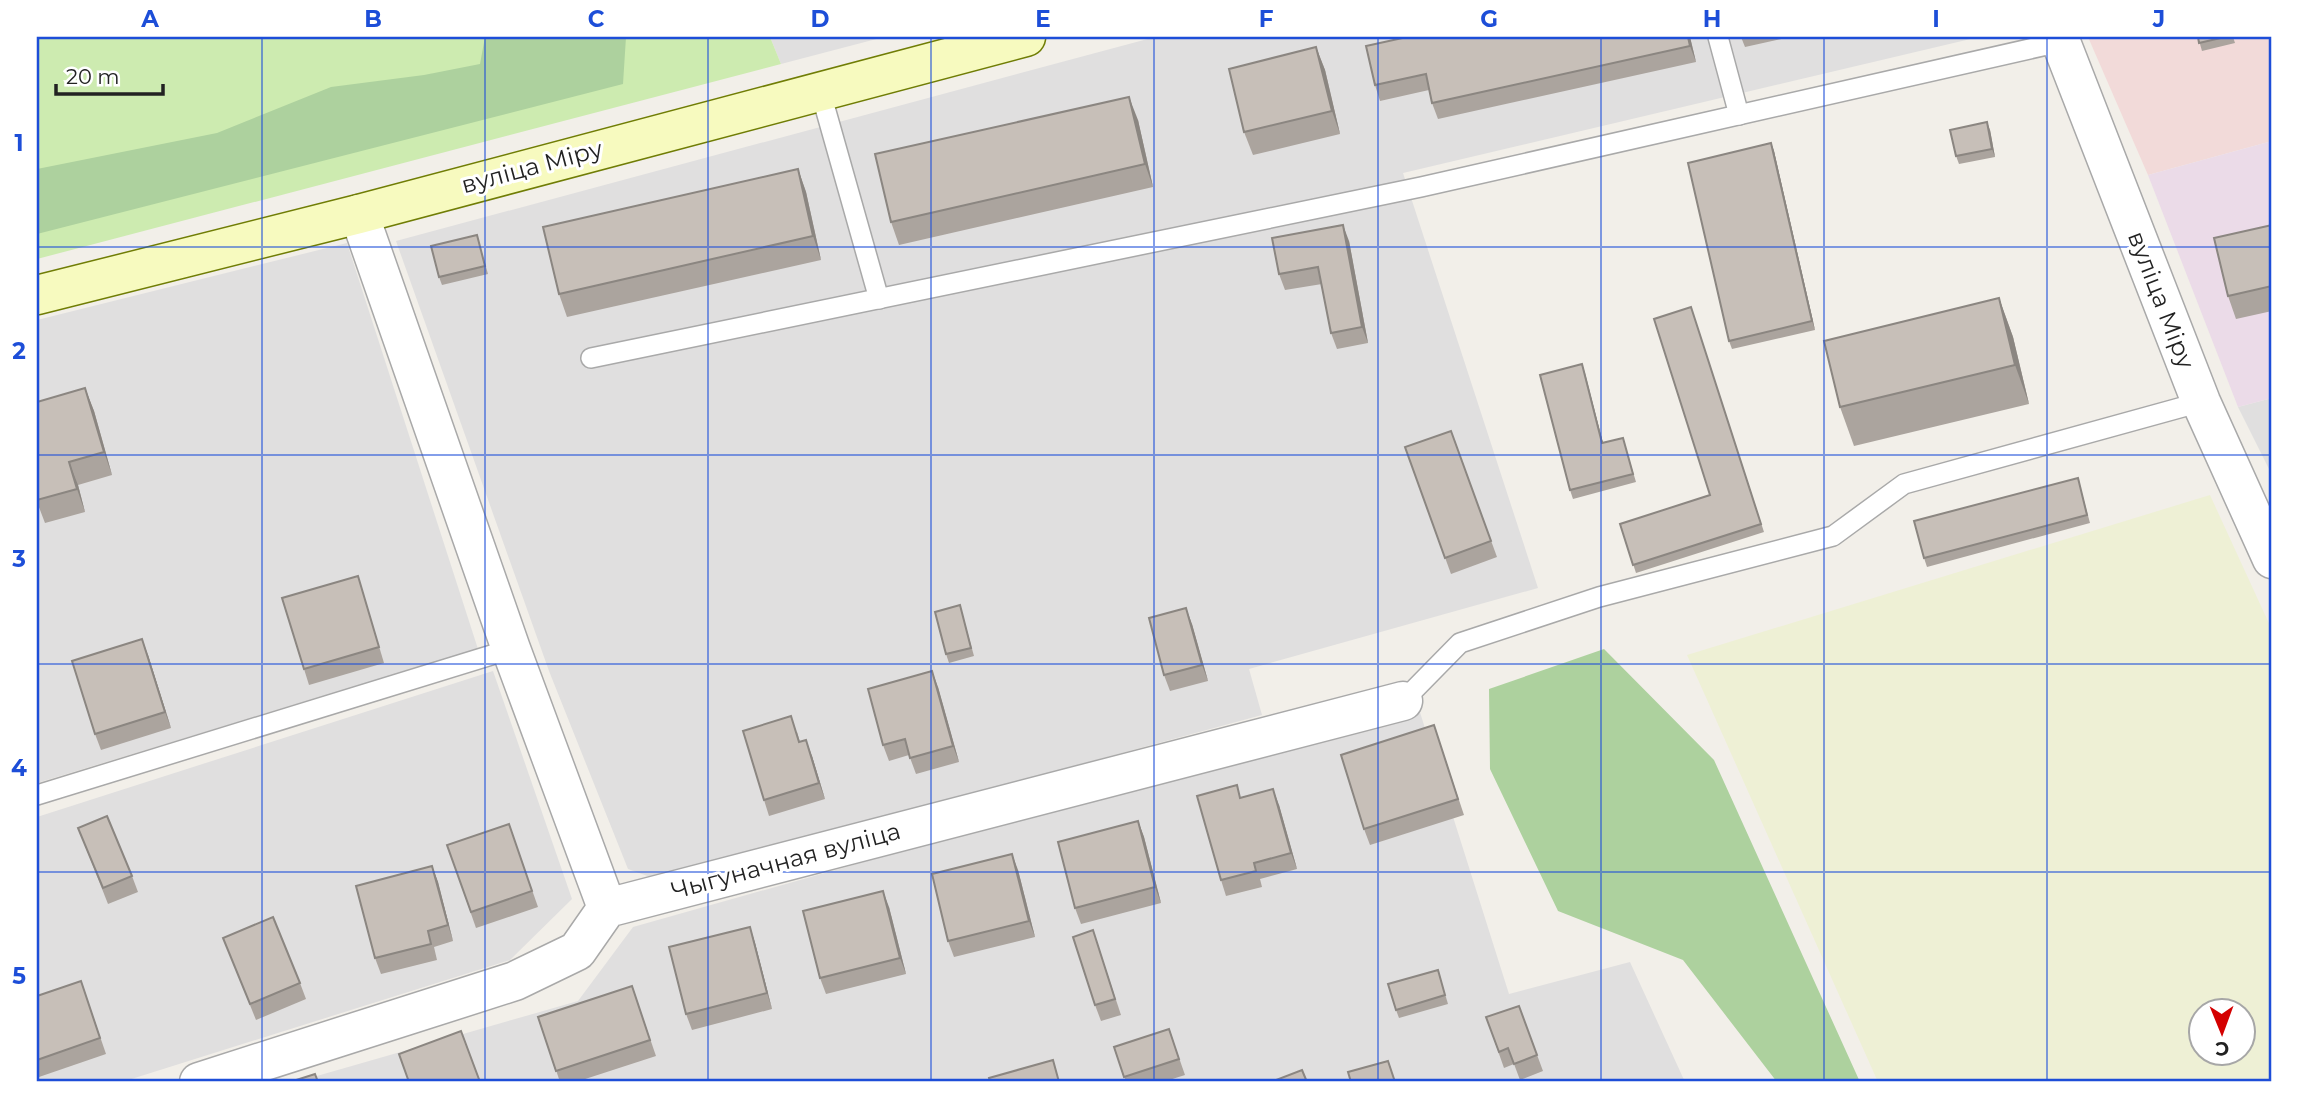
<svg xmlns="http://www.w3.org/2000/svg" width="2309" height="1119" font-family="Montserrat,sans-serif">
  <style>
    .residential { fill: #e0dfdf }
    .commercial { fill: #f2dad9 }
    .industrial { fill: #ebdbe8 }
    .farmland { fill: #eef0d5; fill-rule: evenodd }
    .grass { fill: #cdebb0 }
    .forest { fill: #add19e }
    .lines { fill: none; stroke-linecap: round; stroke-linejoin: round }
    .lane-casing { stroke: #a9a9a9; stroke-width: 22 }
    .street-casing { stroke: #a9a9a9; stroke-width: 41 }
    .secondary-casing { stroke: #707d05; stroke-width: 41 }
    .lane { stroke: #fff; stroke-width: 19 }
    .street { stroke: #fff; stroke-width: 38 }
    .secondary { stroke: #f7fabf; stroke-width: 38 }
    .wall { fill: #aba49e }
    .shaded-wall { fill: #8b8681 }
    .building { fill: #c7bfb8; stroke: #8b8681; stroke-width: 2 }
    .grid { fill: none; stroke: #1d4ed8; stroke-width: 2; stroke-opacity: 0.55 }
    .labels { text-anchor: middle; stroke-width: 6; stroke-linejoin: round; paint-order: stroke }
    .street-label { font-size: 24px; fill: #222; stroke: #fff }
    .neatline { fill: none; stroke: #1d4ed8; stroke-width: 2.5 }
    .grid-label { font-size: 23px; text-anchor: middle; font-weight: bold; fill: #1d4ed8 }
  </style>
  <rect width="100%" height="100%" fill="#f2efe9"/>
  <g class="residential">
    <polygon points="770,37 884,37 781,64"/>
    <polygon points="1155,37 1979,37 1403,173 1538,588 1249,669 1262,715 656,879 628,869 549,671 396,241"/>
    <polygon points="347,243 478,649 37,783 37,320"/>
    <polygon points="2272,398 2272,475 2238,407"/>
    <polygon points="493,671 572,899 510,960 122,1082 37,1082 37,817"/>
    <polygon points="1418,706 1509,994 1630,962 1685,1082 296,1082 578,1001 633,927"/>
  </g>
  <polygon class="commercial" points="2088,37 2272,37 2272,141 2148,175"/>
  <polygon class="industrial" points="2272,141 2272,398 2238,407 2148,175"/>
  <path class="farmland" d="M2210,495L2272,630V1082H1878L1687,655ZM2200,1010H2242V1052H2200Z"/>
  <polygon class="grass" points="37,37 770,37 781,64 37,259"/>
  <g class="forest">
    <polygon points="485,37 626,37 623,84 37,234 37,169 217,133 331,87 424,75 480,64"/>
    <polygon points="1604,649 1714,760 1860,1082 1777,1082 1683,960 1558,911 1490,769 1489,689"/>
  </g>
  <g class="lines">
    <defs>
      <g id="lane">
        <polyline points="1718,37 1739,115"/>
        <polyline points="820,90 879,299"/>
        <polyline points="591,358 1421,187 2060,42"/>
        <polyline points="1403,701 1460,643 1599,597 1833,536 1904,484 2201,402"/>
        <polyline points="37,795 511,649"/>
      </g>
      <g id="street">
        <polyline points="2059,37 2201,402 2272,559"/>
        <polyline points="359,214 511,649 607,908"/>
        <polyline points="199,1082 515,981 577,951 607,908 1403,701"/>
      </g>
      <polyline id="secondary" points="37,295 359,214 1026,37"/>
    </defs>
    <use href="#lane" class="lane-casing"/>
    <use href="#street" class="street-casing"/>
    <use href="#secondary" class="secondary-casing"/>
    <use href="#lane" class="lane"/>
    <use href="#street" class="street"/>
    <use href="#secondary" class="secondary"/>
  </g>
  <g class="wall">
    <polygon points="1690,37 1696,62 1438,119 1432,103 1429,90 1380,101 1375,85 1366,46"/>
    <polygon points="1741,37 1790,37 1745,47"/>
    <polygon points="2198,37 2233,37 2235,43 2202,51"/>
    <polygon points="1316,47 1325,70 1340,134 1253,155 1244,132"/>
    <polygon points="1138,120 1153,187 899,245 891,222"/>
    <polygon points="1990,130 1995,157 1959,164 1956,156"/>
    <polygon points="1771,143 1774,151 1815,330 1732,349 1729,341"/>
    <polygon points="798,169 806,192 821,260 567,317 559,294"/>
    <polygon points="2272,225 2272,311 2236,319 2228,296"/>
    <polygon points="477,235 488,274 442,285 439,277"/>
    <polygon points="1349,241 1368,343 1337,349 1331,333 1322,284 1285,290 1279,274"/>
    <polygon points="1999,298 2013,337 2029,404 1854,446 1840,407"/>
    <polygon points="1691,307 1764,532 1636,573 1620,524 1710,495"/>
    <polygon points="1582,364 1603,443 1623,438 1636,482 1573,499 1570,490"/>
    <polygon points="85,388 94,411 112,475 78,485 85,512 45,523 37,502 37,402"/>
    <polygon points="1451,431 1497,557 1451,574 1405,447"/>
    <polygon points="2078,478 2090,523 1927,567 1924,558"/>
    <polygon points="358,576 384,663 309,685 304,669"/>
    <polygon points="960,605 974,656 949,663 946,654"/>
    <polygon points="1192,624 1208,681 1170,691 1164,675"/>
    <polygon points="148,655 171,728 101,750 95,734"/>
    <polygon points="938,687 959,762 916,774 909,755 889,761 883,745"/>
    <polygon points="1434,725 1464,815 1370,845 1364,829"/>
    <polygon points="797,732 800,742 812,756 825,799 769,816 764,800"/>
    <polygon points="1241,797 1279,805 1297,869 1260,879 1262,887 1226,896 1221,880"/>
    <polygon points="1138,821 1144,837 1161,903 1081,924 1075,908"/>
    <polygon points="509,824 538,907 476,928 447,845"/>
    <polygon points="78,828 132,876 138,892 108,904"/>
    <polygon points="432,866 438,882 453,941 434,947 437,960 381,974 375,958"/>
    <polygon points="1018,870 1035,937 954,957 948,941"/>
    <polygon points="889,907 906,974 826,994 820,978"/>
    <polygon points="750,927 755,943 772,1009 692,1030 686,1014"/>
    <polygon points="1093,930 1121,1015 1101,1021 1095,1005"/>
    <polygon points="223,938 300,983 306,999 256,1020"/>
    <polygon points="1438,970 1448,1004 1399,1018 1396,1010"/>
    <polygon points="81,981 106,1054 39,1077 37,1071 37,996"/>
    <polygon points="632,986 656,1056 576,1082 560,1082 538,1017"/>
    <polygon points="1519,1006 1543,1071 1520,1080 1514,1064 1504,1068 1486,1017"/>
    <polygon points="1169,1029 1185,1075 1163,1082 1126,1082 1114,1047"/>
  </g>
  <g class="shaded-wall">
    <polygon points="1688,37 1690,37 1696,62 1690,46"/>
    <polygon points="1316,47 1325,70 1340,134 1332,111"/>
    <polygon points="1129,97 1138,120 1153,187 1145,164"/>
    <polygon points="1987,122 1990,130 1995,157 1992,149"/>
    <polygon points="1771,143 1774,151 1815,330 1812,321"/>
    <polygon points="798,169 806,192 821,260 813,236"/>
    <polygon points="1343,225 1349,241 1368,343 1362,327"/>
    <polygon points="1999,298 2013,337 2029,404 2015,365"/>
    <polygon points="1582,364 1585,373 1605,451 1602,443"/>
    <polygon points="85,388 94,411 112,475 104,452"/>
    <polygon points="69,462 78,485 85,512 77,489"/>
    <polygon points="1186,608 1192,624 1208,681 1202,665"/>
    <polygon points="142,639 148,655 171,728 165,712"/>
    <polygon points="932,671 938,687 959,762 953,746"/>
    <polygon points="806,740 812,756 825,799 819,783"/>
    <polygon points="1273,789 1279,805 1297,869 1291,853"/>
    <polygon points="1138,821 1144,837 1161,903 1155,887"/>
    <polygon points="1012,854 1018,870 1035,937 1029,921"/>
    <polygon points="432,866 438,882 453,941 448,925"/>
    <polygon points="883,891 889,907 906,974 900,958"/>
    <polygon points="750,927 755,943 772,1009 767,993"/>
  </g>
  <g class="building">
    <polygon points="1407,37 1688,37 1690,46 1432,103 1426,74 1375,85 1366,46"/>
    <polygon points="2198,37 2225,37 2199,43"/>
    <polygon points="1316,47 1332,111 1244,132 1229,69"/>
    <polygon points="1129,97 1145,164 891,222 875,154"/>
    <polygon points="1987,122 1992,149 1956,156 1950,130"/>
    <polygon points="1771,143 1812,321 1729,341 1688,163"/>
    <polygon points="798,169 813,236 559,294 543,227"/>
    <polygon points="1343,225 1362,327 1331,333 1318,267 1279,274 1272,238"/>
    <polygon points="2272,225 2272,286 2228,296 2214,238"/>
    <polygon points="477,235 485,266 439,277 431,246"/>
    <polygon points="1999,298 2015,365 1840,407 1824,341"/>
    <polygon points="1691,307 1761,524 1633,565 1620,524 1710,495 1654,319"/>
    <polygon points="1582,364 1602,443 1623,438 1633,474 1570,490 1540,375"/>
    <polygon points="85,388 104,452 69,462 77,489 37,500 37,402"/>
    <polygon points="1451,431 1491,541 1445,558 1405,447"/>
    <polygon points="2078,478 2087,515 1924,558 1914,521"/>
    <polygon points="358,576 379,647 304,669 282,598"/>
    <polygon points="960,605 971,648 946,654 935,612"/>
    <polygon points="1186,608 1202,665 1164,675 1149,618"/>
    <polygon points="142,639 165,712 95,734 72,661"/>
    <polygon points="932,671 953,746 910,758 905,739 883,745 868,689"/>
    <polygon points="791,716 799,742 806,740 819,783 764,800 743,731"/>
    <polygon points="1434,725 1458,799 1364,829 1341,755"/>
    <polygon points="1237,785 1240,798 1273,789 1291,853 1254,863 1256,871 1221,880 1197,796"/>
    <polygon points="107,816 132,876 103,888 78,828"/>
    <polygon points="1138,821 1155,887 1075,908 1058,842"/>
    <polygon points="509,824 532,891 471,912 447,845"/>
    <polygon points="1012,854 1029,921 948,941 932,874"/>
    <polygon points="432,866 448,925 428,931 431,944 375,958 356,886"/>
    <polygon points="883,891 900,958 820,978 803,911"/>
    <polygon points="273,917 300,983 250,1004 223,938"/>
    <polygon points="750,927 767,993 686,1014 669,947"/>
    <polygon points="1093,930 1115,999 1095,1005 1073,937"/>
    <polygon points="1438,970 1445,995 1396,1010 1388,984"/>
    <polygon points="81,981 100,1038 37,1060 37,996"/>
    <polygon points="632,986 650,1040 556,1071 538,1017"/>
    <polygon points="1519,1006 1537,1055 1514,1064 1508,1048 1499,1052 1486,1017"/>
    <polygon points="1169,1029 1179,1059 1124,1077 1114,1047"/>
    <polygon points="461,1031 480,1082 409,1082 399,1054"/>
    <polygon points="1053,1060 1059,1082 990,1082 989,1078"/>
    <polygon points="1388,1061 1395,1082 1351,1082 1348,1072"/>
    <polygon points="1302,1070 1307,1082 1277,1082 1276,1080"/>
    <polygon points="315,1074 318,1082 290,1082"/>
  </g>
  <path class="grid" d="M262,37V1082M485,37V1082M708,37V1082M931,37V1082M1154,37V1082M1378,37V1082M1601,37V1082M1824,37V1082M2047,37V1082M37,247H2272M37,455H2272M37,664H2272M37,872H2272"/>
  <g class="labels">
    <g class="street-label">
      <text transform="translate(532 167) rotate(-15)" y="8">вуліца Міру</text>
      <text transform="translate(2161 300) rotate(69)" y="8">вуліца Міру</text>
      <text transform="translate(786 861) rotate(-15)" y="8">Чыгуначная вуліца</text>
    </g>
  </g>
  <rect width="2309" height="1119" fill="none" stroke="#ffffff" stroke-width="77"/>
  <g transform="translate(2222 1032) rotate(179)"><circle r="33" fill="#ffffff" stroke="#a7a7a7" stroke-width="2"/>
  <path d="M0-5L12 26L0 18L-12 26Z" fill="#d40000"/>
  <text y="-10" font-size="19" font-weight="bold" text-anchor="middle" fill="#222222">С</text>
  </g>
  <path d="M56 84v10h107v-10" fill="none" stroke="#222222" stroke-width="3.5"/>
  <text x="66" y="84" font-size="21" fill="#222222" stroke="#ffffff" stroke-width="5" paint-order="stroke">20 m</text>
  <rect x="38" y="38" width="2232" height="1042" class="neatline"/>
  <g class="grid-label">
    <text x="150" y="27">A</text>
    <text x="373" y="27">B</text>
    <text x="596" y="27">C</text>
    <text x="820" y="27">D</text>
    <text x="1043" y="27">E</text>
    <text x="1266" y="27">F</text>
    <text x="1489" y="27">G</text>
    <text x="1712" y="27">H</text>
    <text x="1936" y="27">I</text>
    <text x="2159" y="27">J</text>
    <text x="19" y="151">1</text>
    <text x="19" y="359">2</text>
    <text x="19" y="567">3</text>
    <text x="19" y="776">4</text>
    <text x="19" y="984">5</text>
  </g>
</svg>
